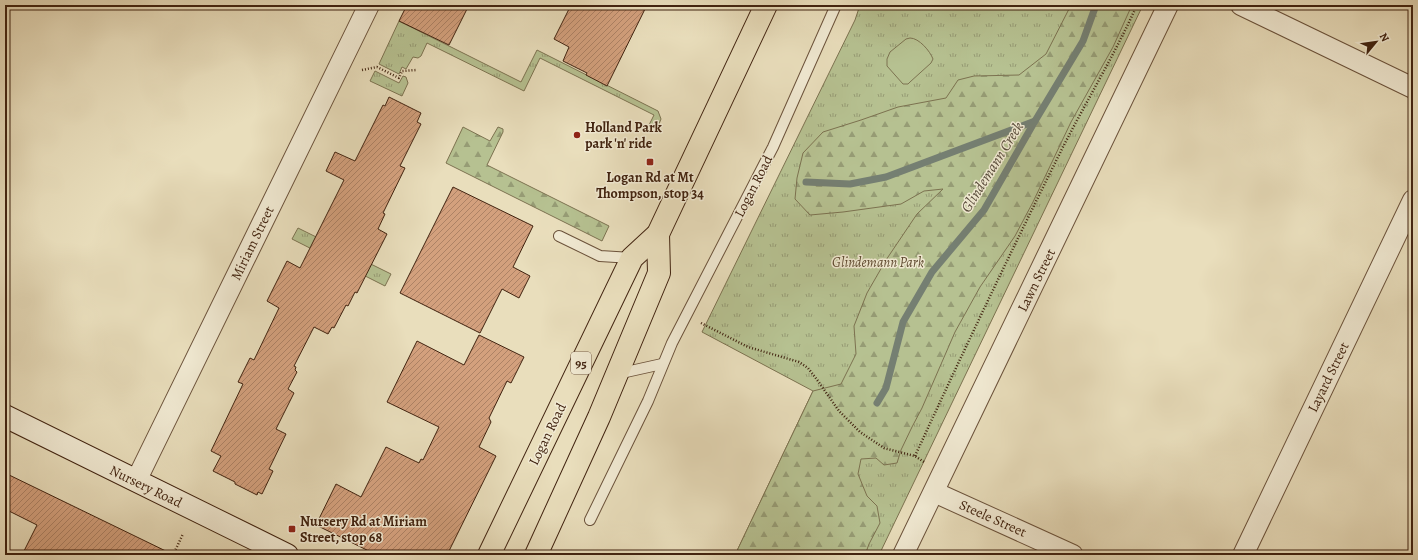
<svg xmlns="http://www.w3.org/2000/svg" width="1418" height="560" font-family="Alegreya,serif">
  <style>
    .grass { fill: url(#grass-tufts); stroke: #7c7250 }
    .forest { fill: url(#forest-firs); stroke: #7c7250 }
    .pitch { fill: #b6c191; stroke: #7c7250 }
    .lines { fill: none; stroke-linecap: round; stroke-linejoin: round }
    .stream { stroke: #757f72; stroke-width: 7 }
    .building { fill: url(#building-hatch); stroke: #412310 }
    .lane-casing { stroke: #6b523b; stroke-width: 12 }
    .street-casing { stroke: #6b523b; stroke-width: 22 }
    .secondary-casing { stroke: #412310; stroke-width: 24 }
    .primary-casing { stroke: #412310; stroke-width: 24 }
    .path { stroke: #412310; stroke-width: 2.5; stroke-dasharray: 1 2; stroke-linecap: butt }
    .lane { stroke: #f1ead3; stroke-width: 10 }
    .street { stroke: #f1ead3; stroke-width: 20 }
    .secondary { stroke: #f1ead3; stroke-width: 22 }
    .primary { stroke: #e9debc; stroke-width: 22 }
    .poi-dot { fill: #8f2418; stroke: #f1ead3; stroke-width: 1.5 }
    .labels { text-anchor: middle; stroke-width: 3; stroke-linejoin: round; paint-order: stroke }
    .shield { fill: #f1ead3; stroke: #765f4a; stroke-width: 1 }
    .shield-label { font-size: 13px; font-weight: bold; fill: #412310 }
    .poi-label { font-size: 14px; font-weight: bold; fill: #412310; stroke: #f1ead3; text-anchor: start }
    .street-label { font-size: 14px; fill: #412310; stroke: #f1ead3 }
    .park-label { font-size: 14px; font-style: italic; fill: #5e4a30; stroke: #f1ead3 }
    .water-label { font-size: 15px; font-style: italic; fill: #564939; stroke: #f1ead3 }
  </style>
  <defs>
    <pattern id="grass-tufts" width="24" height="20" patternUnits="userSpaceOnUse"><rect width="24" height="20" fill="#b6c191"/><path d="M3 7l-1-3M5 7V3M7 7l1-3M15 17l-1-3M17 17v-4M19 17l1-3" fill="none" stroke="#969c75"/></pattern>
    <pattern id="forest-firs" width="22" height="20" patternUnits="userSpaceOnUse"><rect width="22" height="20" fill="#b6c191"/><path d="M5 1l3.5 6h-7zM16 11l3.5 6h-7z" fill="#969c75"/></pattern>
    <pattern id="building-hatch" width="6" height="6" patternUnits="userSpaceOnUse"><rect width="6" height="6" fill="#d3a07d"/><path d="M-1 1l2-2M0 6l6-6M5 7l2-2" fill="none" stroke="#ad8265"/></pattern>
  </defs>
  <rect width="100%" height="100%" fill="#e9debc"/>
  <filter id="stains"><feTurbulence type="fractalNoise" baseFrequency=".005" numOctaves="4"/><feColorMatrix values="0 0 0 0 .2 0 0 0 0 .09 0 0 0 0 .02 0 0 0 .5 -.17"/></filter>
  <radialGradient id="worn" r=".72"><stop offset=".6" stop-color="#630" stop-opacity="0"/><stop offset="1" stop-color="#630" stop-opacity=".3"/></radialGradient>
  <g class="grass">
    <polygon points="860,5 1143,5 879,555 735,555 813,391 702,332 855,20"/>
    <polygon points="399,21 521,82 537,50 658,111 661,119 657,129 649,125 654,115 540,58 524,91 427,43 421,56 418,58 413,57 406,69 402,67 399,74 379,64"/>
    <polygon points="375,71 399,83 403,76 406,77 408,83 402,96 370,81"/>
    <polygon points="298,228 391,274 385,286 292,239"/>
  </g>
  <g class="forest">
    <polygon points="1071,5 1132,5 1113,47 1071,122 1033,202 1015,236 980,287 955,332 922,408 912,427 901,450 897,463 884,465 876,458 861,459 858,474 867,496 877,506 880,523 869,544 865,555 735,555 813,391 841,384 856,354 854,326 867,293 886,260 917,214 943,189 924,191 901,204 843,212 810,215 795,199 797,178 803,153 823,132 861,120 898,107 946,98 958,80 974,76 1019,75 1046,54"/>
    <polygon points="463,127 490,141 498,127 503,129 503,132 487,165 609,226 602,241 446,163"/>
  </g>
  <path class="pitch" d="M910,38C919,38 930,51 933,59L931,63L910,82L908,84H903L887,66V59L890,52L906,39Z"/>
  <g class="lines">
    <g class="stream">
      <polyline points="806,182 850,184 886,177 1035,121"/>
      <polyline points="877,403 886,388 903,322 932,272 984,210 1035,121 1083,41 1096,5"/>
    </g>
  </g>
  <g class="building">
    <polygon points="407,5 469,5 449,45 399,21"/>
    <polygon points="571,5 647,5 607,86 586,75 587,73 563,61 569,47 554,39"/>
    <polygon points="389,97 421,113 417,122 421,124 400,166 405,168 383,213 385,214 378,229 387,234 357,293 355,292 348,306 346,305 334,328 332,327 328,334 314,327 294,366 296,367 295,370 297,372 288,389 294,393 276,429 286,434 271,465 269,469 273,471 262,494 258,492 257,495 235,484 235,482 213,471 221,456 211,451 243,384 238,382 250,358 254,360 279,308 267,301 287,261 300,268 344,180 326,171 335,152 355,161 383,105 385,106"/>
    <polygon points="453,187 533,226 513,267 530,276 519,298 502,289 480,333 400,293"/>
    <polygon points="479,335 524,357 511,383 507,381 489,418 491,422 479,447 496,456 447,555 377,555 316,525 336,484 361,497 386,447 419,463 421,459 423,460 439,427 387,402 417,341 464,365"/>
    <polygon points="5,473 174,555 22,555 37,525 5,509"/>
  </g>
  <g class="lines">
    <defs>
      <g id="lane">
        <polyline points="559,236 600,256 632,258"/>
        <polyline points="617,374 662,364"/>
        <polyline points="590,520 648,401 672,343 773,147 836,5"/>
      </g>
      <g id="street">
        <polyline points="1241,5 1413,88"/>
        <polyline points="136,481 369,5"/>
        <polyline points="934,492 1073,555"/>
        <polyline points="903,555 1168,5"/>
        <polyline points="1243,555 1413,200"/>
      </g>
      <polyline id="secondary" points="5,416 287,555"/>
      <g id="primary">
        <polyline points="489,555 632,258 658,234 766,5"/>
        <polyline points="536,555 599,417 659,273 658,234"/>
      </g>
    </defs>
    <use href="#lane" class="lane-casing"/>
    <use href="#street" class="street-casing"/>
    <use href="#secondary" class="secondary-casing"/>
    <use href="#primary" class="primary-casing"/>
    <g class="path">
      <polyline points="362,70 377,67 399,78 402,71 417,70"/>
      <polyline points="701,323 748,347 799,362 808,368 818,381 839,411 860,432 884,448 915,456 924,462"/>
      <path d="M915,456C963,352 1012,249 1063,147C1087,100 1115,54 1137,5"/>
      <polyline points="173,555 183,534"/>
    </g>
    <use href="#lane" class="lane"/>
    <use href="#street" class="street"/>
    <use href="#secondary" class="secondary"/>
    <use href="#primary" class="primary"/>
  </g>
  <g class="poi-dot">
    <circle cx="577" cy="135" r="4"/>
    <rect x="646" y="158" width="8" height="8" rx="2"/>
    <rect x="288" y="525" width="8" height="8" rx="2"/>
  </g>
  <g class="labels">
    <rect class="shield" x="571" y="352" width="20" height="22" rx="3"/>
    <g class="shield-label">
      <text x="581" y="368">95</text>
    </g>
    <g class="poi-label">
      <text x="585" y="132">Holland Park<tspan x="585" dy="16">park 'n' ride</tspan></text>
      <text x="650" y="182" text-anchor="middle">Logan Rd at Mt<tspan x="650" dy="16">Thompson, stop 34</tspan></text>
      <text x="300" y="526">Nursery Rd at Miriam<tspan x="300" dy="16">Street, stop 68</tspan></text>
    </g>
    <g class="street-label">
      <text transform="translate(753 186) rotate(-63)" y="5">Logan Road</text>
      <text transform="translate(252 243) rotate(-64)" y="5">Miriam Street</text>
      <text transform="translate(1036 280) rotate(-64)" y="5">Lawn Street</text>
      <text transform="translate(1328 377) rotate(-64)" y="5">Layard Street</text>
      <text transform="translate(547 434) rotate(-64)" y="5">Logan Road</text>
      <text transform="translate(146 486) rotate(26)" y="5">Nursery Road</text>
      <text transform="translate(993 518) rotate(24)" y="5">Steele Street</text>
    </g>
    <g class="park-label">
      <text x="878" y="267">Glindemann Park</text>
    </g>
    <g class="water-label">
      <text transform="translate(992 167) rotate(-58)" y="5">Glindemann Creek</text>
    </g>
  </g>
  <rect width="1418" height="560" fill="none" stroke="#e9debc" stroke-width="20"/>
  <rect x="6" y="6" width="1406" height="548" fill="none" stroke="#412310" stroke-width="2"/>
  <rect x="10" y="10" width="1398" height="540" fill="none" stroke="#412310"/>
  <g transform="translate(1376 42) rotate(61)" stroke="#f1ead3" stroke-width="3" paint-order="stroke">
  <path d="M0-3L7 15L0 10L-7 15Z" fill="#412310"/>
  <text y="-6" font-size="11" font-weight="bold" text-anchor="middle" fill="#412310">N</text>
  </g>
  <rect width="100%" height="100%" filter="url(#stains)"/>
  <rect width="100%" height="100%" fill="url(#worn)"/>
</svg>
